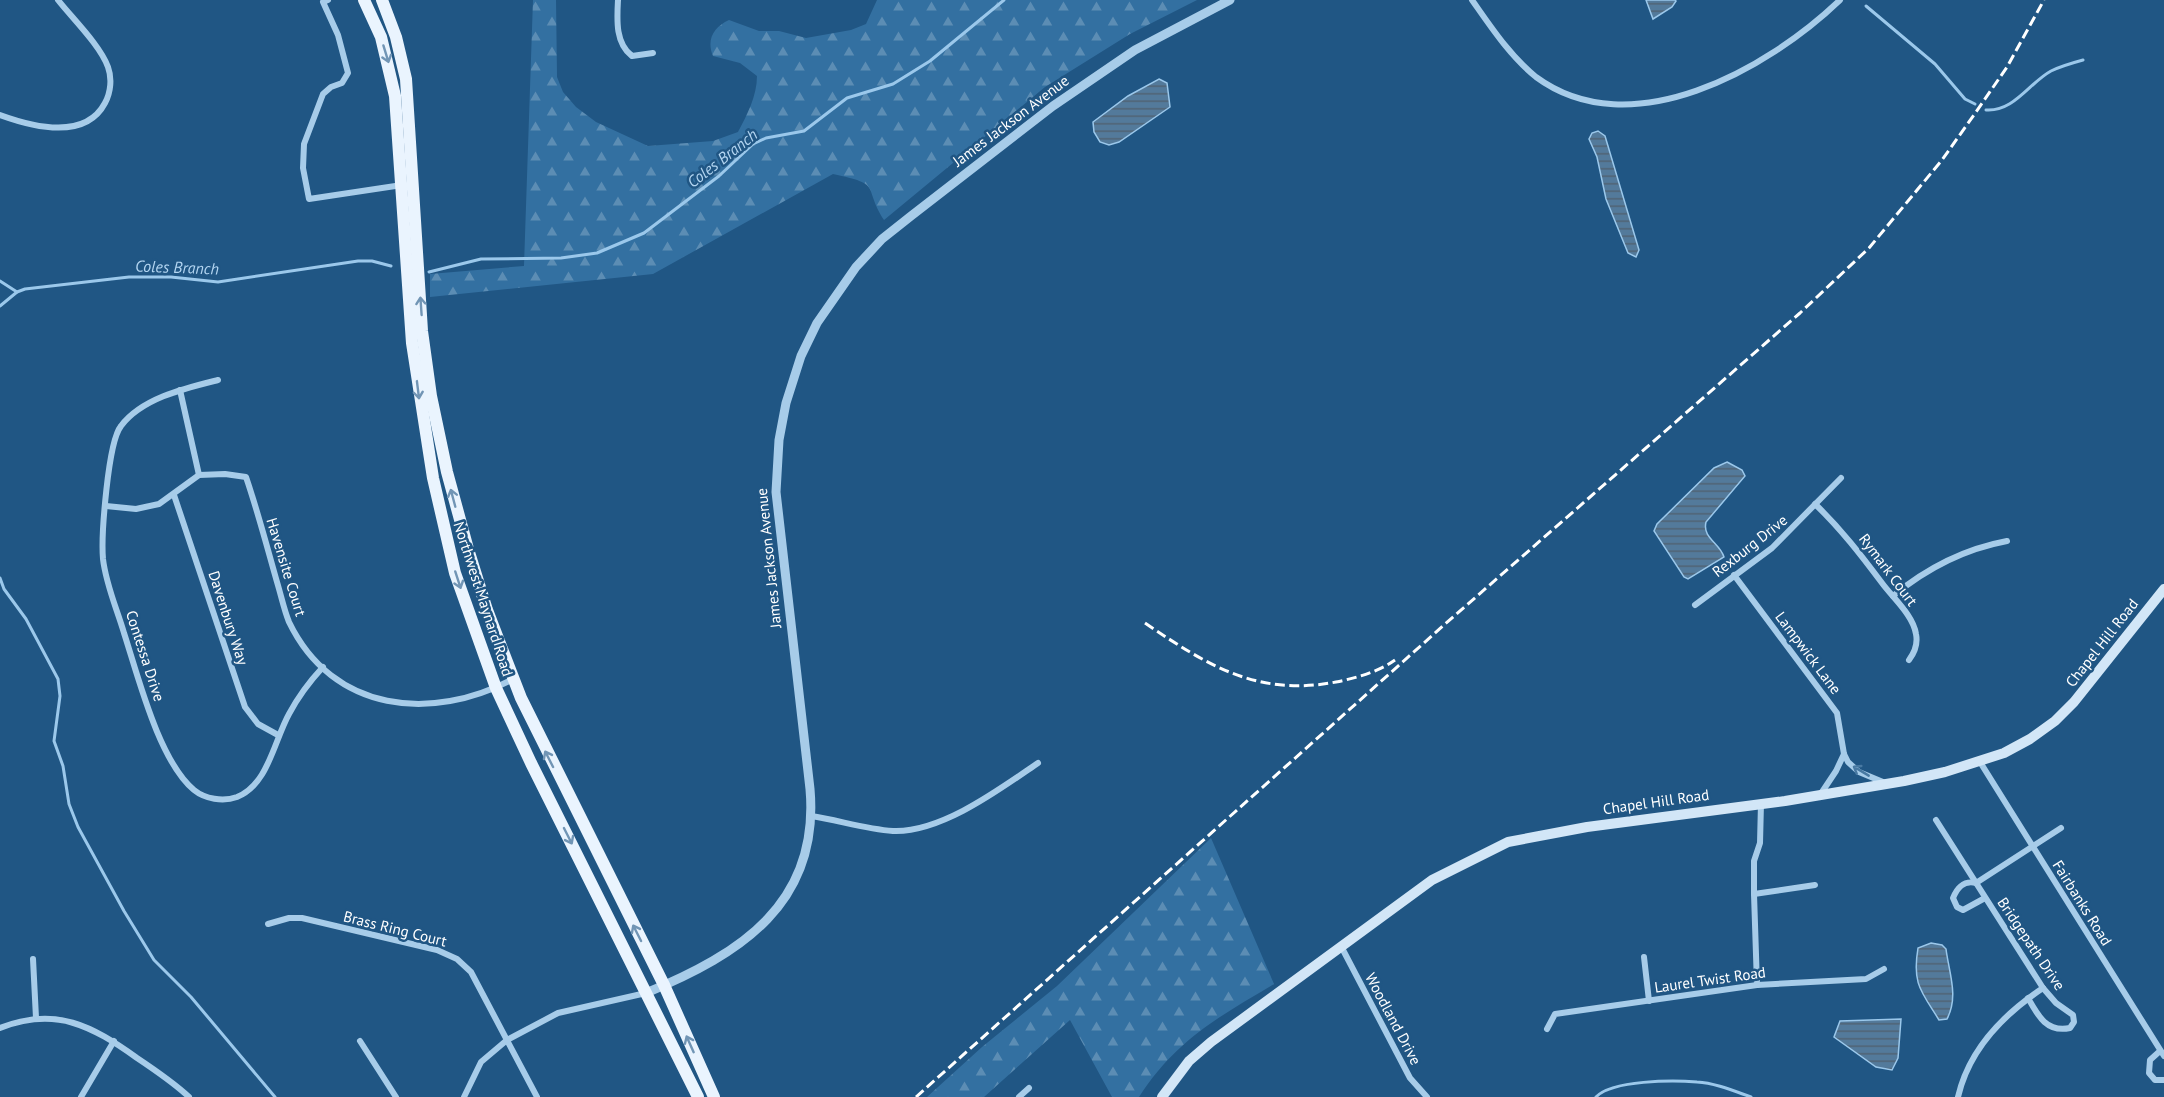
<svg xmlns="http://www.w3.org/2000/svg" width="2164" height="1097" font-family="'PT Sans',sans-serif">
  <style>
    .forest { fill: url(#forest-firs) }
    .water { fill: url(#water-rules); stroke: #9bc8eb; stroke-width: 1.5 }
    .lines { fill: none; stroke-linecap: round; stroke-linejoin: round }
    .stream { stroke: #9bc8eb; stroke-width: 3 }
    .minor { stroke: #a7cce9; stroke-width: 6 }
    .tertiary { stroke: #a7cce9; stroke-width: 9 }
    .secondary { stroke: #d2e6f7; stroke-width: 10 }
    .primary { stroke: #eaf4fe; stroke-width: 12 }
    .rail { stroke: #fff; stroke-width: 3; stroke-dasharray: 10 4.5; stroke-linecap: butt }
    .oneway { stroke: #7195b5 }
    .oneway2 { stroke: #4879a2 }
    .labels { text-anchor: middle; stroke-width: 5; stroke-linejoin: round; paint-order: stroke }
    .street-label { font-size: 15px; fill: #fff; stroke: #205684 }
    .water-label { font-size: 16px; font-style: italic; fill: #b3d5f1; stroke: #205684 }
  </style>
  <defs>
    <pattern id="forest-firs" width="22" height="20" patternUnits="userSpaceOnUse" patternTransform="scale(1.5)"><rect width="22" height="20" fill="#3370a1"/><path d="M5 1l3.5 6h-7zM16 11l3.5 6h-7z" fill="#5c8db4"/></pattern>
    <pattern id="water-rules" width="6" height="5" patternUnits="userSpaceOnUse" patternTransform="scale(1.5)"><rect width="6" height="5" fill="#537a9b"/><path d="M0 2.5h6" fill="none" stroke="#506374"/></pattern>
  </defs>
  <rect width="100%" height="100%" fill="#205684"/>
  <g class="forest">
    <path d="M533,0H556L557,77L563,92L576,107L596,122L648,146L713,141L738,132C747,115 757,96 757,76L740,63L713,56C706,39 714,27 729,20L759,31H779L806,38L851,30L866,24L877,0H1197L1130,34L1045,87L884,220C862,185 884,185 833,174L653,274L430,297V274L524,266Z"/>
    <path d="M1211,838L1274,984C1218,1017 1175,1041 1139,1097H1112L1070,1020L984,1097H927L982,1047L1057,986Z"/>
  </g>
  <g class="water">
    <polygon points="1646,0 1675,0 1676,1 1672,7 1653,19"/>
    <polygon points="1159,79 1167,83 1170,107 1119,142 1109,145 1100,142 1094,132 1093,122 1128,96"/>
    <polygon points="1598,131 1605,136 1639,250 1636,257 1628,253 1606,199 1597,157 1589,139 1592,133"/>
    <path d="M1727,462L1742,470L1745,476L1706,522C1702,538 1720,543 1724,557L1688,579L1684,577L1654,531L1657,524L1714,468Z"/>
    <path d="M1931,943L1942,945L1946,949C1949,973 1959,996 1947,1019L1939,1020C1921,991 1912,984 1918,948Z"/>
    <polygon points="1901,1019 1898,1058 1892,1070 1876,1067 1834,1037 1840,1021"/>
  </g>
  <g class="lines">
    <g class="stream">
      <polyline points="1866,6 1935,64 1965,99 1975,104"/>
      <path d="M1986,110C2014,112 2029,83 2051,71C2061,66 2072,63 2083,60"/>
      <polyline points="429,272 481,259 561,258 597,253 644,233 719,176 753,144 766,138 804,131 847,98 893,84 930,61 1004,0"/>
      <polyline points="0,281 17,292"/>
      <polyline points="0,306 17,292 25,289 129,277 171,277 218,282 358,261 372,261 391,266"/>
      <polyline points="0,578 4,589 26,619 58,679 60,696 54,741 63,766 69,804 78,827 124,911 154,960 191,997 275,1097"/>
      <path d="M1596,1097C1612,1080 1673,1080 1697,1082C1715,1083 1734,1091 1751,1097"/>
    </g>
    <g class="minor">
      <polyline points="328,0 323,2 338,35 348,73 342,83 331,87 323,94 304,144 303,168 309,199 402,185"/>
      <path d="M618,0C617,19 615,43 632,56L653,53"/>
      <path d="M1472,0C1491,27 1510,56 1536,77C1631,147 1768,69 1840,0"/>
      <path d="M0,115C33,127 85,141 105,103C111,92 112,78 108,67C100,45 72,18 58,0"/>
      <path d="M218,380C186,388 142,398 121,426C108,442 101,536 103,559C106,585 117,609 124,633C138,676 159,761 194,790C205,799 223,802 237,797C268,785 274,741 289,714C298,697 310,681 323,667"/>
      <polyline points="180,390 199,475"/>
      <polyline points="174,495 245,707 258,724 278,735"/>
      <path d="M1815,504C1841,529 1861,555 1882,583C1893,598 1913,615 1916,634C1918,644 1915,652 1909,660"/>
      <path d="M106,506L136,509L159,504L199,475L225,474L246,477C258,512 267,547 277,582C281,595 284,610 289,622C333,713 432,722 513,679"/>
      <polyline points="1734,575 1837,713 1844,754 1848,762 1859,772 1883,782"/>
      <path d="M1893,596C1927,568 1964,549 2007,541"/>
      <polyline points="1695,605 1772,548 1841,478"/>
      <polyline points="1980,762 2164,1056"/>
      <polyline points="1820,795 1836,771 1844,754"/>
      <path d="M811,816C838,820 865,829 893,831C941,833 1000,789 1038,763"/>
      <path d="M1936,820L2043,988L2056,1003L2073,1015L2074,1022L2070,1028C2047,1033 2038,1016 2028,998"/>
      <polyline points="1754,894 1815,885"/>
      <path d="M1985,898L1963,910L1957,907L1953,898C1957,888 1963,880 1976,883L2061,828"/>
      <polyline points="268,924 289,918 302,918 437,950 457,959 471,972 537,1097"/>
      <polyline points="1342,948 1410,1078 1427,1097"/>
      <polyline points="1644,957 1649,1001"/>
      <polyline points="33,959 36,1018"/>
      <polyline points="1757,985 1754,894 1754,861 1760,843 1761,803"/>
      <path d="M0,1028C56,1006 92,1026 137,1058C155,1070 173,1082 189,1097"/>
      <polyline points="1547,1029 1555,1014 1757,985 1866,979 1884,969"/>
      <polyline points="360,1041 396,1097"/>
      <polyline points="2160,1051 2150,1060 2149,1073 2155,1080 2164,1080"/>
      <polyline points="81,1097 114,1041"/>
      <polyline points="464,1097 481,1062 507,1040 558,1013 646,993"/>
      <polyline points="1019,1097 1029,1088"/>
      <path d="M1958,1097C1969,1049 2004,1014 2043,988"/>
    </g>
    <path class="tertiary" d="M646,993C741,954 820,903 810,789L776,492L779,440L786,403L801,356L817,323L856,267L882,239L911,216L1053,106L1135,50L1230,0"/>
    <polyline class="secondary" points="1162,1097 1189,1061 1211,1042 1432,880 1508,842 1587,827 1785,801 1904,781 1945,772 2004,753 2030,739 2055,721 2074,702 2164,589"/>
    <g class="primary">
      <polyline points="364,0 381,37 395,96 412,343 433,478 455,573 496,688 531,763 698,1097"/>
      <polyline points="382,0 396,37 406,79 422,331 431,396 447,472 468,549 487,610 521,698 664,985 714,1097"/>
    </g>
    <g class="rail">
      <path d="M1145,623C1207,665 1257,697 1336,682C1356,678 1378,672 1395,660"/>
      <polyline points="916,1097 1444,625 1800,313 1869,248 1942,160 1976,112 2007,67 2044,0"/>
    </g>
  </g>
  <defs><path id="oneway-shaft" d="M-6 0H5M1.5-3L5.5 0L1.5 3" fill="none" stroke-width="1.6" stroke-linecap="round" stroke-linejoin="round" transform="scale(1.5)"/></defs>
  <g class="oneway">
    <use href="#oneway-shaft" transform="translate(386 54) rotate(73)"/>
    <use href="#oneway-shaft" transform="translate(421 306) rotate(-94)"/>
    <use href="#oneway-shaft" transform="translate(418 390) rotate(83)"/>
    <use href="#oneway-shaft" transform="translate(453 498) rotate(-105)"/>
    <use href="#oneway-shaft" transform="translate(458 580) rotate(72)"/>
    <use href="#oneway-shaft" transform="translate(549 759) rotate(-117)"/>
    <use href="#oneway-shaft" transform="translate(568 836) rotate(63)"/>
    <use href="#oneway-shaft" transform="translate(637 933) rotate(-117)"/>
    <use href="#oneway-shaft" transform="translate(690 1044) rotate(-114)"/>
  </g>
  <use class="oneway2" href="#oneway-shaft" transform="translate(1861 771) rotate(-149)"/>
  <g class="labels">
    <g class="street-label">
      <text transform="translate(1011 121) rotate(-37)" y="5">James Jackson Avenue</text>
      <text transform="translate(1750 546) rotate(-38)" y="5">Rexburg Drive</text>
      <text transform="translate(769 558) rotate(-96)" y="5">James Jackson Avenue</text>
      <text transform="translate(286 567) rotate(73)" y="5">Havensite Court</text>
      <text transform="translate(1888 570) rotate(53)" y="5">Rymark Court</text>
      <text transform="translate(483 599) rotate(72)" y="5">Northwest Maynard Road</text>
      <text transform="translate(228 618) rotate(72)" y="5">Davenbury Way</text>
      <text transform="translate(2102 643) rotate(-52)" y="5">Chapel Hill Road</text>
      <text transform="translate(1808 653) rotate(53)" y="5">Lampwick Lane</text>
      <text transform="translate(145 656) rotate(72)" y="5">Contessa Drive</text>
      <text transform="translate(1656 802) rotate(-8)" y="5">Chapel Hill Road</text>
      <text transform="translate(2082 903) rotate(58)" y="5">Fairbanks Road</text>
      <text transform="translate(395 929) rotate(14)" y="5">Brass Ring Court</text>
      <text transform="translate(2031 944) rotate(56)" y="5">Bridgepath Drive</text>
      <text transform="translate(1710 980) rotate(-8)" y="5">Laurel Twist Road</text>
      <text transform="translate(1393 1019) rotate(62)" y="5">Woodland Drive</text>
    </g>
    <g class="water-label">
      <text transform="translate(722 158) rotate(-38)" y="6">Coles Branch</text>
      <text transform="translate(177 267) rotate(2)" y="6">Coles Branch</text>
    </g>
  </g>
</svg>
